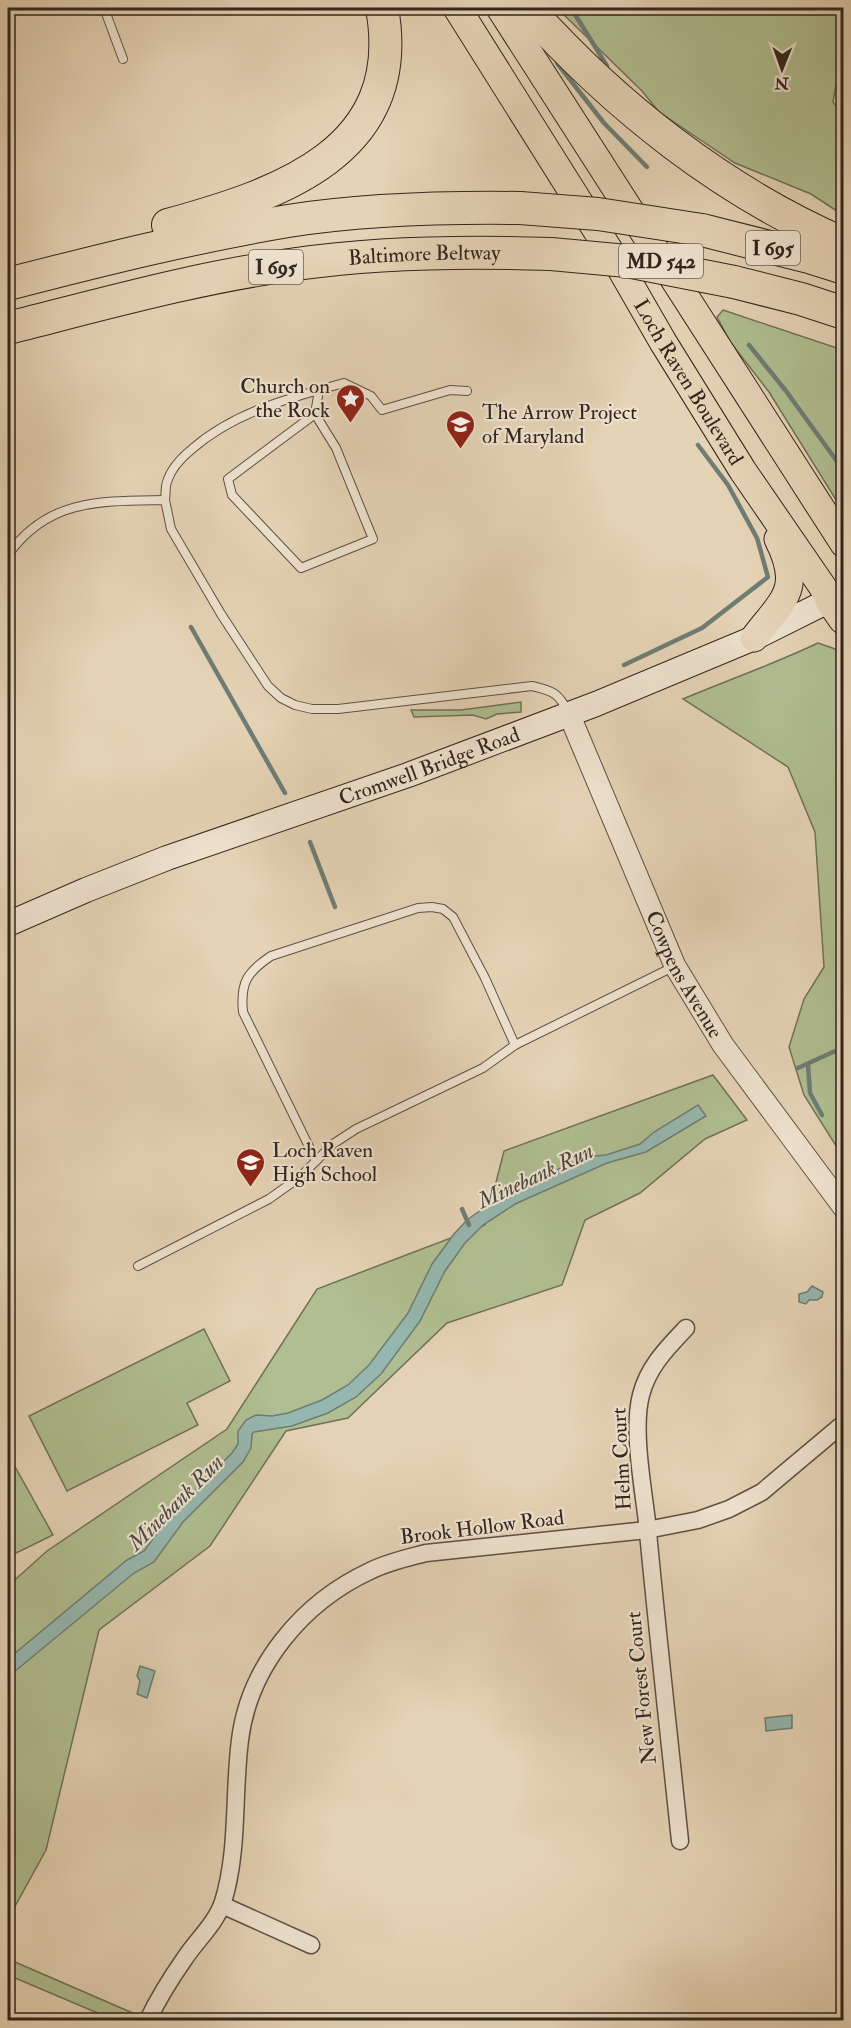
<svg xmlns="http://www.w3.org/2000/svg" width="851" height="2028" font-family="'IM FELL Double Pica',serif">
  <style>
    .green { fill: #b0be91; stroke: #707258; stroke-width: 1.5 }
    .water { fill: #96b7af; stroke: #6e7d75; stroke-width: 1.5 }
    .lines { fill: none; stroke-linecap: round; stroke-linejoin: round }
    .stream { stroke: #6e7d75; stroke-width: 4.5 }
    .service-casing { stroke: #5e5044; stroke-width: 10 }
    .minor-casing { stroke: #5e5044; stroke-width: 19 }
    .tertiary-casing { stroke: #5e5044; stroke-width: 23 }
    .secondary-casing { stroke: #31251e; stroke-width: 26 }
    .primary-casing { stroke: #31251e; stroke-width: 29 }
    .motorway-casing { stroke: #31251e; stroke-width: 34 }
    .service { stroke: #eee2cf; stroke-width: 8 }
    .minor { stroke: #eee2cf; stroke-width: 16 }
    .tertiary { stroke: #eee2cf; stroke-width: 21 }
    .secondary { stroke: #eee2cf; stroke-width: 24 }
    .primary { stroke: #e5d3b5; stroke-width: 27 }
    .motorway { stroke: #e5d3b5; stroke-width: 32 }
    .motorway-bridge-casing { stroke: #31251e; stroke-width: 34; stroke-linecap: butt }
    .motorway-bridge { stroke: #e5d3b5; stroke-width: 32 }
    .labels { text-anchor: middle; stroke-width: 4.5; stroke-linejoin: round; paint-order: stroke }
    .shield { fill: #eee2cf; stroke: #6a5e53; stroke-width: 1.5 }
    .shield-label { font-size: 20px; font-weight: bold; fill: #31251e }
    .street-label { font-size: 21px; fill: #31251e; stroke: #eee2cf }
    .poi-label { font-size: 21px; fill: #31251e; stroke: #eee2cf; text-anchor: start }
    .water-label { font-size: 22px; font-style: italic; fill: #4a4a42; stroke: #eee2cf }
  </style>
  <rect width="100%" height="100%" fill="#e5d3b5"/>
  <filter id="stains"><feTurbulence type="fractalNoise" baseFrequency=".00333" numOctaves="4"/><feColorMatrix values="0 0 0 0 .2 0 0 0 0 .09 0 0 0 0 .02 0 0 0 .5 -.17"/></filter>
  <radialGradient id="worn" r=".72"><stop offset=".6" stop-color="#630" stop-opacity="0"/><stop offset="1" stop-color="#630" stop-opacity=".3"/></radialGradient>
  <g class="green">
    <polygon points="557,8 843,8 843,45 833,102 843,115 843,215 811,194 735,163 659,112 642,91"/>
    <polygon points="723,310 843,350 843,511 769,392 731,343 717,317"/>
    <path d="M818,643L838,650L843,656V1157L804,1095L789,1047L804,999L824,967L815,832L788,767L683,699C728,680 774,664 818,643Z"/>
    <polygon points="521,702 521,712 497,714 486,719 473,715 414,717 411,710 461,710"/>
    <polygon points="713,1075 747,1120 705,1139 640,1193 585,1220 562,1285 447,1323 348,1418 286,1431 210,1546 99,1630 46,1850 8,1919 8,1586 47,1551 227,1429 317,1289 485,1225 504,1151"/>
    <polygon points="204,1329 230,1381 187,1403 198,1425 67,1491 29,1416"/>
    <polygon points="8,1454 53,1535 8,1557"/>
    <polygon points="8,1959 135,2014 133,2020 114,2020 8,1975"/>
  </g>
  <g class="water">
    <polygon points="698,1105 706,1116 646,1152 607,1163 515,1204 483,1225 465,1243 445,1271 420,1321 381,1374 356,1397 328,1413 292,1426 254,1432 252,1434 251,1448 243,1462 183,1522 154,1562 134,1573 8,1677 8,1659 127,1560 144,1551 172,1513 232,1453 238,1444 238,1431 246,1420 256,1415 272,1416 288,1413 322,1400 348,1385 369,1365 408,1313 432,1264 454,1234 467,1220 502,1195 574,1162 585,1157 606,1155 640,1144 654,1132"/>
    <polygon points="812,1286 823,1292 822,1297 817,1300 809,1300 806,1304 799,1302 799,1294 807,1292"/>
    <polygon points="140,1666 155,1671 147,1698 137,1694 140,1681 137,1676"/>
    <polygon points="792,1715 792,1728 766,1731 765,1718"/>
  </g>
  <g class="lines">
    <g class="stream">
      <polyline points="571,8 607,66"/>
      <polyline points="557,63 604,123 647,167"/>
      <polyline points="749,345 786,391 844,471"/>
      <polyline points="191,627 285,793"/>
      <polyline points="624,665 702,628 768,577 757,538 728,485 698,445"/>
      <polyline points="310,842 335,907"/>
      <polyline points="808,1065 810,1093 822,1115"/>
      <polyline points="798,1068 844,1047"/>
      <polyline points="462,1209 469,1225"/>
    </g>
    <defs>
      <g id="service">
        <polyline points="104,8 123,59"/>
        <polyline points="315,414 228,479 232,495 301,568 373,539 336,448 315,414 319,390"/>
        <path d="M165,500C166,494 165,487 167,482C171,468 181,458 192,449C236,411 290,398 344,383L371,396L382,410L450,390L467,391"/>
        <path d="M8,555C48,498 103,501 165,500L171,529L221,614L268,686L281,698L295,705L312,709H338L532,686C554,691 558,693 569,713"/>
        <path d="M316,1161L243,1012C240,983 247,972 271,956L418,908L432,907L443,909L453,917L485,978L515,1045"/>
        <polyline points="138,1266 269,1199 300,1177 333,1144 356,1129 483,1068 515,1045 675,966"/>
      </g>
      <g id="minor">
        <path d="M680,1841C669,1735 657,1629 647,1522C643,1487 632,1429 641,1395C648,1367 667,1348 686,1328"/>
        <polyline points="222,1905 311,1945"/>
        <path d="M148,2020C158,1999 171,1978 185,1958C197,1940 216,1923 223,1902C239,1850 233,1794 240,1740C249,1666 303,1602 370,1571C388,1562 407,1558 426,1553L647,1530L698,1520L729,1509L762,1492L844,1423"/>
      </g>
      <g id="tertiary">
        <path id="s1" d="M569,714L675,966L723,1045L844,1208"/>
      </g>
      <g id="secondary">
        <path id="s2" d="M8,924L86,890L167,858L408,775L596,704L754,638L844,593"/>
      </g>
      <g id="primary">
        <path id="s3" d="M457,8L621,269L663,342L743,471L831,599"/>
        <polyline points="500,8 844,544"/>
        <path d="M754,638C784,599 803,589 778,539"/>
      </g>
      <g id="motorway">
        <path d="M527,8C615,106 722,191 844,244"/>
        <path d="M168,225C280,194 408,152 382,8"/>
        <polyline points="702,230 809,257 844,268"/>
        <polyline points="734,282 801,299 844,313"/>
        <path d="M8,284C101,260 193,237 288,221C365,209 443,207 520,208"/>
        <path id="s4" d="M8,328C103,304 199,277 296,264C381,252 466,251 551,254"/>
        <polyline points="831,599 844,618"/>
      </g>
    </defs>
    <use href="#service" class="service-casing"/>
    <use href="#minor" class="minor-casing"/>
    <use href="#tertiary" class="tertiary-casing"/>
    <use href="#secondary" class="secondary-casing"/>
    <use href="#primary" class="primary-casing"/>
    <use href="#motorway" class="motorway-casing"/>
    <use href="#service" class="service"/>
    <use href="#minor" class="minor"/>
    <use href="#tertiary" class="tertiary"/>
    <use href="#secondary" class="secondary"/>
    <use href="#primary" class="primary"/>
    <use href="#motorway" class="motorway"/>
    <defs>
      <g id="motorway-bridge">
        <polyline points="520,208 598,214 702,230"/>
        <polyline points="551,254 627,261 734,282"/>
      </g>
    </defs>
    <use href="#motorway-bridge" class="motorway-bridge-casing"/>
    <use href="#motorway-bridge" class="motorway-bridge"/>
  </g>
  <defs>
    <symbol id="sight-pin" viewBox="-11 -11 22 30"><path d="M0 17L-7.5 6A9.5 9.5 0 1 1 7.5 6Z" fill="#8f2418" stroke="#eee2cf"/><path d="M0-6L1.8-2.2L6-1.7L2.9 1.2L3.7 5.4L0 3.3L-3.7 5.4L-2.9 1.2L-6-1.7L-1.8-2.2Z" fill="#fff"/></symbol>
    <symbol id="school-pin" viewBox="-11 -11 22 30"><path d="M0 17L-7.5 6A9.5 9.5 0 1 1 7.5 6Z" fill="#8f2418" stroke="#eee2cf"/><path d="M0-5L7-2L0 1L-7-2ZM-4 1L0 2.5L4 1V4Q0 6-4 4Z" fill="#fff"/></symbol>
  </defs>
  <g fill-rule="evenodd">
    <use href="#sight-pin" x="334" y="382" width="33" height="45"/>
    <use href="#school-pin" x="444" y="408" width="33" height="45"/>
    <use href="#school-pin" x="234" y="1146" width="33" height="45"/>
  </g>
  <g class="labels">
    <g class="shield">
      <rect x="746" y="231" width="54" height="34" rx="4.5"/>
      <rect x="619" y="244" width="84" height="34" rx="4.5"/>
      <rect x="249" y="250" width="54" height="34" rx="4.5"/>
    </g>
    <g class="shield-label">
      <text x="773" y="255">I 695</text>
      <text x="661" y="268">MD 542</text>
      <text x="276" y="274">I 695</text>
    </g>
    <g class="street-label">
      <text dy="7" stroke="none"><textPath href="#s4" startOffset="424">Baltimore Beltway</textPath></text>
      <text dy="7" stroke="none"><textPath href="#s3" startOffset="440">Loch Raven Boulevard</textPath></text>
      <text dy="7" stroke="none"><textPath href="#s2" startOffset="450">Cromwell Bridge Road</textPath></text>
      <text dy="7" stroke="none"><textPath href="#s1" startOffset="285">Cowpens Avenue</textPath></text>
      <text transform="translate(621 1459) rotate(-93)" y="7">Helm Court</text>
      <text transform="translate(482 1527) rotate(-7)" y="7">Brook Hollow Road</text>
      <text transform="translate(641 1688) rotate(-96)" y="7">New Forest Court</text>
    </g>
    <g class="poi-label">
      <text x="330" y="393" text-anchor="end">Church on<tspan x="330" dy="24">the Rock</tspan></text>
      <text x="482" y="419">The Arrow Project<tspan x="482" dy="24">of Maryland</tspan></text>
      <text x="272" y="1157">Loch Raven<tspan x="272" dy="24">High School</tspan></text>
    </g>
    <g class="water-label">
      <text transform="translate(535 1175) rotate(-25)" y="8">Minebank Run</text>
      <text transform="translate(175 1502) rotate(-45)" y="8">Minebank Run</text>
    </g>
  </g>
  <rect width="851" height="2028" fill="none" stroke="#e5d3b5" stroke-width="30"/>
  <rect x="9" y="9" width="833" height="2010" fill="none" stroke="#31251e" stroke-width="3"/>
  <rect x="15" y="15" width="821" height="1998" fill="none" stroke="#31251e" stroke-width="1.5"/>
  <g transform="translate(782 69) rotate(181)" stroke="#eee2cf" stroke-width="4.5" paint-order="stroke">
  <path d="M0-4.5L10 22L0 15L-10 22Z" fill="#31251e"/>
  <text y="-9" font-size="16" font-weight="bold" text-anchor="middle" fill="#31251e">N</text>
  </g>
  <rect width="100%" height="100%" filter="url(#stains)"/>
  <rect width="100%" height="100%" fill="url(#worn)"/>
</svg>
